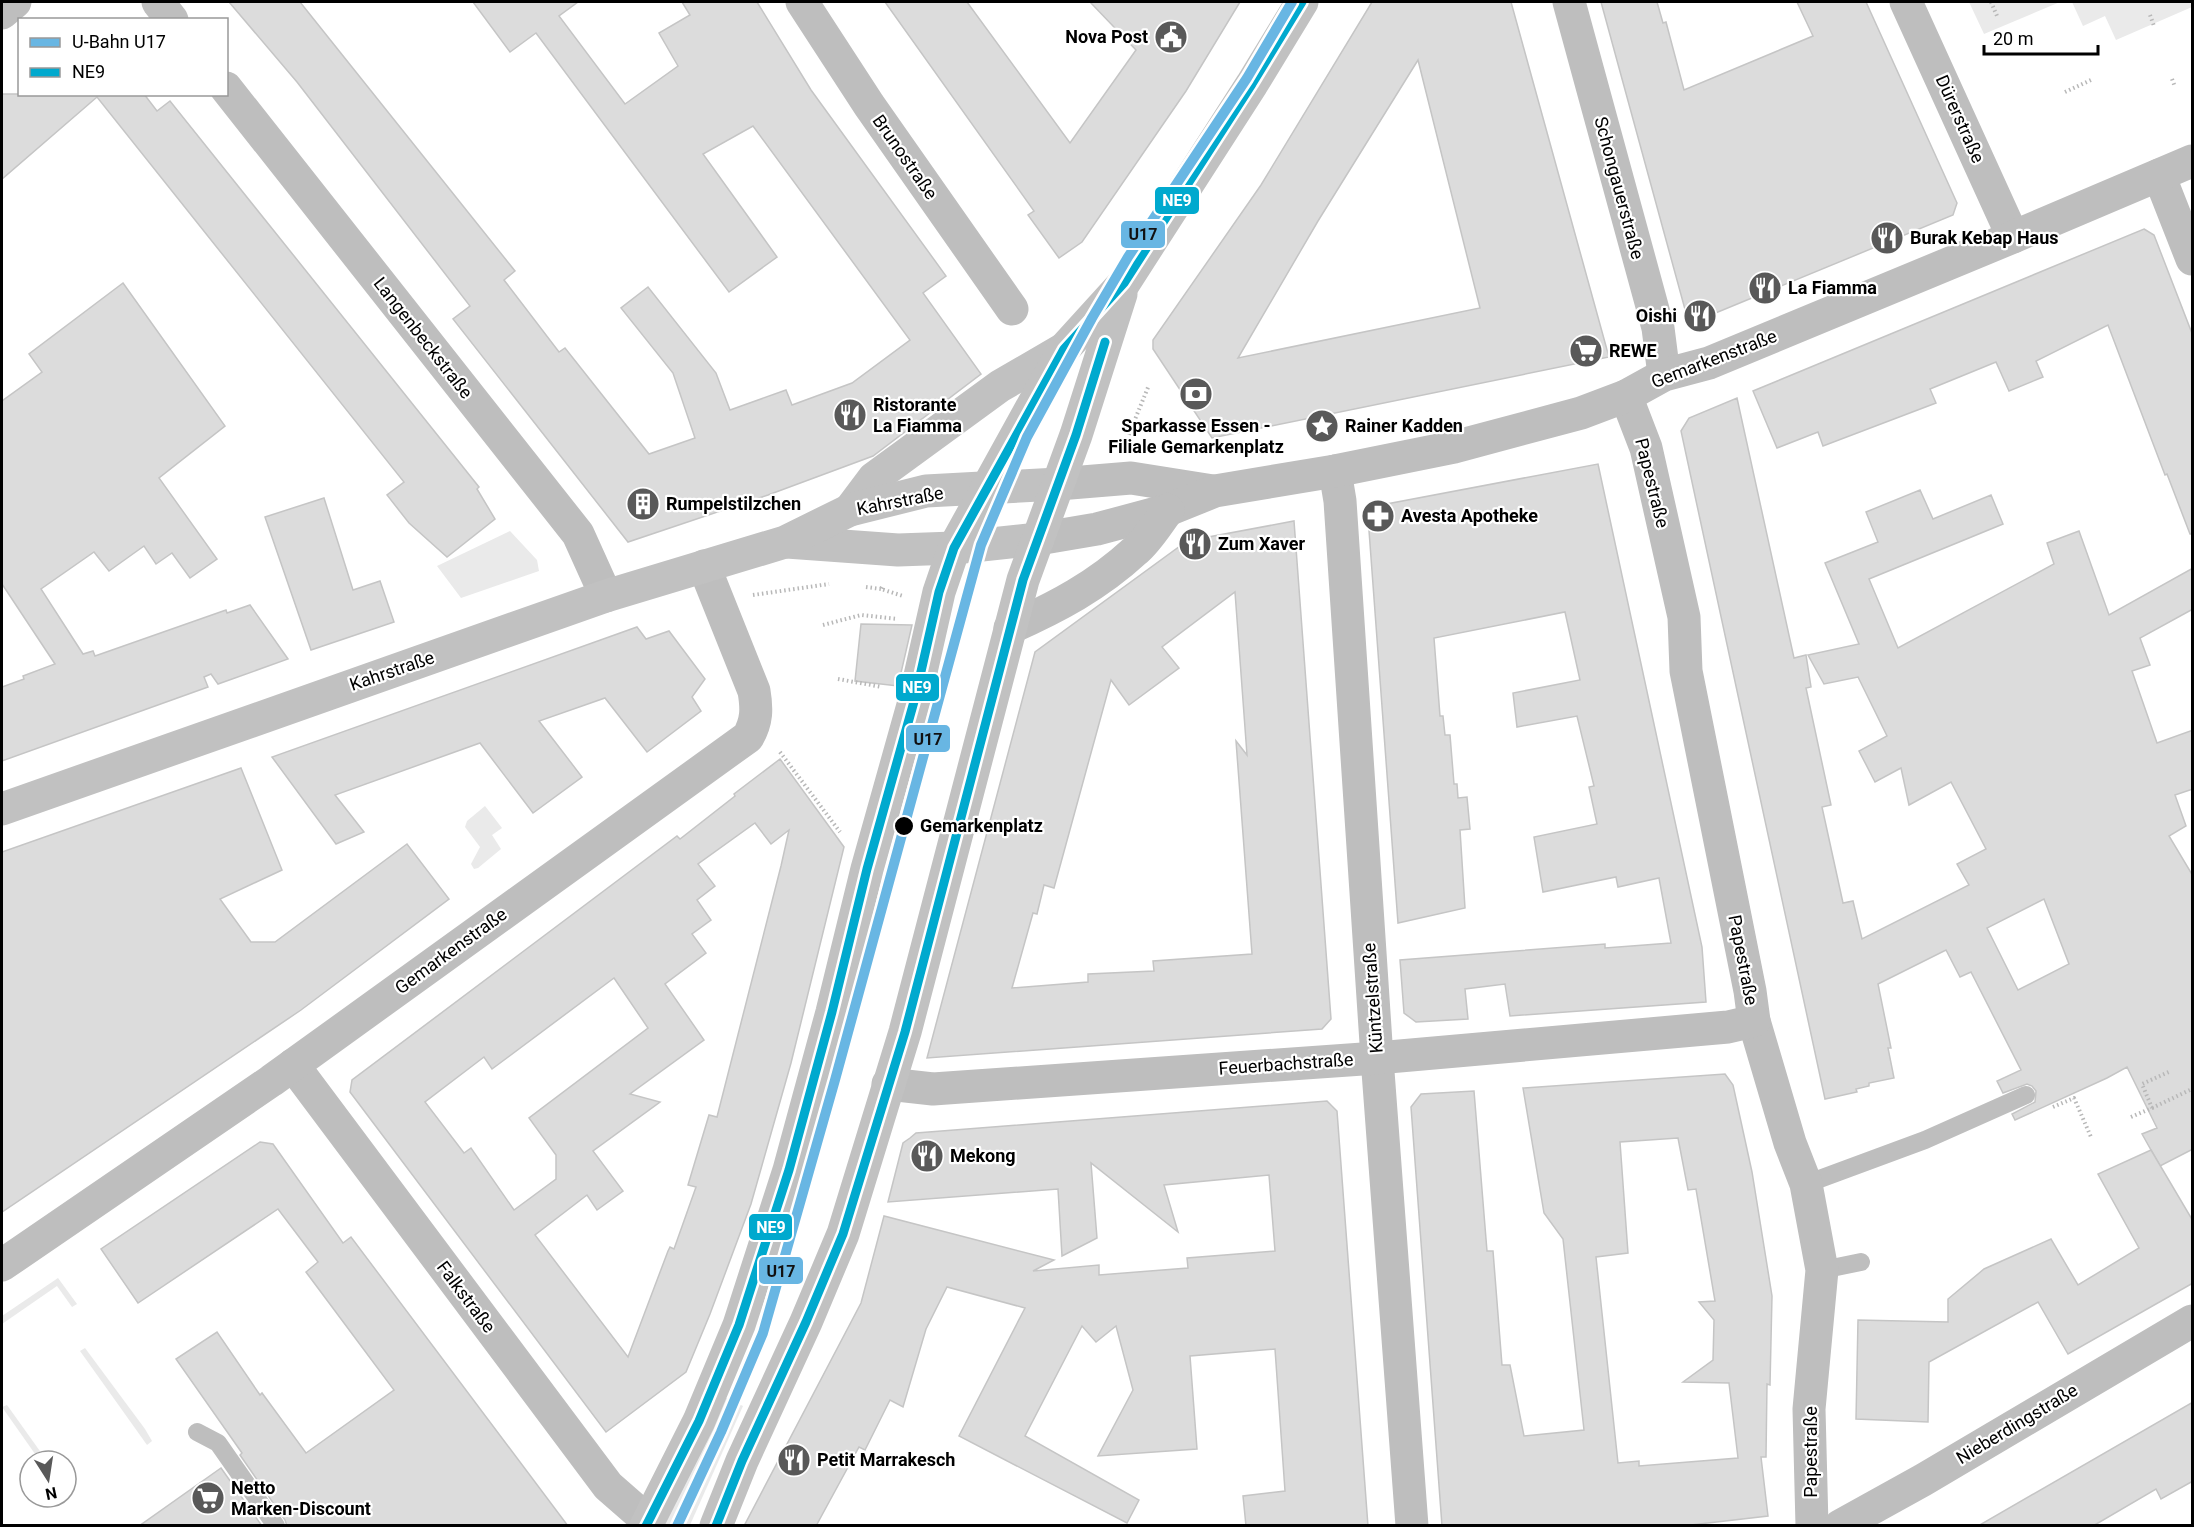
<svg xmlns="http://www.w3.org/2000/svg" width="2194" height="1527" font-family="Roboto,sans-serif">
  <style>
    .green { fill: #eaeaea }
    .building { fill: #dcdcdc; stroke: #c5c5c5; stroke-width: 1.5; fill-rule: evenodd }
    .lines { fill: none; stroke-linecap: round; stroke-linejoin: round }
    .path { stroke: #b8b8b8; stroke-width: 4; stroke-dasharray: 1.5 3; stroke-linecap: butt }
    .lane { stroke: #bebebe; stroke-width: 18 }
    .street { stroke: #bebebe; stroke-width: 33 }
    .secondary { stroke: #c1c1c1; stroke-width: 33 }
    .bus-1-casing { stroke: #fff; stroke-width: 14 }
    .bus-1 { stroke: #00a9ce; stroke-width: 9 }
    .metro-1-casing { stroke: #fff; stroke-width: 15 }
    .metro-1 { stroke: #68b6e3; stroke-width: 10 }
    .stop-dot { fill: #000; stroke: #fff; stroke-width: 2 }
    .labels { text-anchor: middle; stroke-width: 4.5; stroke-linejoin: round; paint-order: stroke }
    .poi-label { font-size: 18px; font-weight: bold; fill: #000; stroke: #fff; text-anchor: start }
    .street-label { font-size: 18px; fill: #000; stroke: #fff }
    .stop-label { font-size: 18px; font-weight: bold; fill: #000; stroke: #fff; text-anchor: start }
    .line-badge { stroke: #fff; stroke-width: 2 }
    .badge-label { font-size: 16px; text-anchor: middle; font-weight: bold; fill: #fff }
    .pale-badge-label { font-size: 16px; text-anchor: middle; font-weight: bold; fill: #111 }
  </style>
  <rect width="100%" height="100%" fill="#fff"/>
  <g class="green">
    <polygon points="1969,2 2060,2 1984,34"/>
    <polygon points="2072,2 2192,2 2192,7 2116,40 2105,16 2083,26"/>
    <polygon points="510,531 537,560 539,571 461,598 437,566"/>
    <polygon points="485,806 502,828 492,835 501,849 478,868 474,869 471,864 480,847 465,827 467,821"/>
    <polygon points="58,1278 77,1304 72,1307 57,1286 2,1324 2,1316"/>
    <polygon points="85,1348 145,1429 152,1441 147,1445 80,1351"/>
    <polygon points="724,1397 743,1406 690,1525 662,1526"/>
    <polygon points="7,1405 47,1461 40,1461 2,1407"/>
  </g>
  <g class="building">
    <polygon points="229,2 300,2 515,271 504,280 559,352 565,348 649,454 695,438 673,373 621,308 648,287 716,373 730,410 786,390 792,405 852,383 910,340 753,126 703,154 777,257 729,292 536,33 510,52 473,2 578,2 559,16 625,104 678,66 659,33 690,15 682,2 757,2 811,90 946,276 923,293 981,374 873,456 768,495 628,542 453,319 470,306 297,82"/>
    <polygon points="885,2 967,2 1070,143 1136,50 1090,2 1240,2 1186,91 1082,242 1059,258 1028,215 1034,211"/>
    <path d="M1372,2H1511L1609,357L1212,438L1153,349V340L1261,185ZM1418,60L1480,308L1238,358L1318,221Z"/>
    <polygon points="1601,2 1657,2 1663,23 1666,22 1684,90 1813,36 1797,2 1866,2 1957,203 1953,215 1689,324"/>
    <polygon points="2,94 144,94 157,111 170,101 479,487 477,489 495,519 447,557 409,523 387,495 404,482 97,97 2,179"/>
    <polygon points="2144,229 2154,235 2193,336 2193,534 2190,534 2167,474 2165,475 2108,325 2036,361 2043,377 2009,391 1996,362 1930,389 1936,403 1823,446 1818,432 1777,448 1753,391"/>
    <polygon points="123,283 225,426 159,478 217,559 190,578 172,553 156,564 144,546 109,571 94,552 41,589 83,654 93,651 95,656 226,610 227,613 250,605 288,659 218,684 211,674 204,677 208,687 2,761 2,687 24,679 23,676 55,664 2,584 2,401 42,372 29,354"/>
    <path d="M1737,398L1794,658L1806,655L1811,687L1806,688L1831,805L1822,807L1843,903L1853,901L1862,939L1969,885L1957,864L1986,849L1951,782L1909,805L1901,768L1875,782L1859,751L1887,736L1858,677L1824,684L1808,655L1859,644L1825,563L1878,542L1866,512L1920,490L1933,519L1991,495L2003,524L1869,579L1898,648L2054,564L2047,543L2079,531L2109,615L2193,568V609L2140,638L2150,665L2132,671L2157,743L2193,730V789L2175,795L2186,826L2169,836L2193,876V1149L2160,1166L2142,1134L2157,1128L2127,1067L2107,1078L2015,1120L2012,1114L2035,1102L2036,1091L2032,1086L2027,1084L2003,1093L1997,1081L2021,1070L1971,972L1960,977L1946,950L1878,984L1891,1048H1888L1894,1078L1869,1083V1086L1856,1089L1857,1092L1825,1099L1681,431L1689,418ZM2044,899L2069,964L2018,990L1987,928Z"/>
    <polygon points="1598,464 1702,947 1706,1002 1510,1016 1505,984 1465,989 1468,1019 1416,1022 1404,1013 1400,960 1605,944 1605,948 1671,943 1659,878 1618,887 1616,877 1543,892 1534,837 1597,824 1589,787 1594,786 1577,716 1517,727 1513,693 1580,680 1565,612 1434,638 1440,716 1443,716 1445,735 1450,735 1454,784 1457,784 1458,798 1467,797 1470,829 1460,830 1465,908 1398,923 1368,517 1376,506"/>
    <polygon points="324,498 353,590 380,581 394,622 311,650 265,517"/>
    <path d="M1294,521L1331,1019L1322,1029L927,1058L1035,652L1187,541ZM1235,592L1247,755L1236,741L1252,954L1153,961L1154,971L1088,974V982L1012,988L1033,913L1037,914L1044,885L1054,888L1111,680L1129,705L1179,668L1162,647Z"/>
    <polygon points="861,624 912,625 898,686 855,681"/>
    <polygon points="637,627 646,639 669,631 705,679 692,697 701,711 647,752 605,698 539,721 582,777 533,813 480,743 335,795 364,832 336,844 272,757"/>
    <path d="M780,759L844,847L791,1063L751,1204L710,1314L686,1372L606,1432L350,1092L352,1080L677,836L680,839L735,796L734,794ZM755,823L771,844L789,830L781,866L717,1117L709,1115L688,1185L696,1187L674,1249L670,1247L668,1251L628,1357L535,1235L587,1195L597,1210L623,1191L593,1151L660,1102L630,1094L704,1040L665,984L706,953L692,934L711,920L697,900L715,886L698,864ZM614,978L648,1028L529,1118L556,1155V1179L514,1210L471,1148L464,1153L425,1102L484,1057L492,1069Z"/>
    <polygon points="241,768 282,870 220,899 251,942 275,942 407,844 449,899 301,1010 2,1212 2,852"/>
    <path d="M1725,1074L1733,1085L1752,1172L1772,1296L1770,1385L1767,1384L1766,1457H1761L1768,1516L1682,1526H1442L1411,1107L1421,1094L1474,1091L1487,1251H1493L1502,1365H1510L1524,1436L1584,1430L1563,1239L1544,1213L1523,1088ZM1678,1138L1688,1190L1696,1189L1715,1301L1699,1302L1714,1320L1713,1360L1683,1382L1729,1383L1738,1458L1639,1466V1461L1618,1463L1596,1257L1628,1253L1620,1142Z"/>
    <polygon points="1327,1101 1337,1111 1368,1526 1246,1526 1243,1496 1285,1491 1275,1349 1190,1356 1197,1449 1098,1456 1133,1390 1116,1326 1096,1342 1082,1326 1025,1436 1139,1500 1127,1523 959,1436 1025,1308 947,1287 926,1329 903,1407 890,1400 865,1450 859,1447 816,1526 744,1526 861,1303 884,1216 1054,1260 1033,1271 1099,1265 1099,1275 1188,1268 1187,1258 1275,1251 1269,1175 1164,1185 1178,1232 1091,1163 1097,1238 1062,1256 1058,1189 888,1202 903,1143 910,1138 916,1133"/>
    <polygon points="260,1142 273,1144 343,1243 351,1237 568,1526 287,1526 285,1520 240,1455 242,1453 176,1359 217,1332 260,1395 262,1393 306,1453 394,1390 306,1272 318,1262 278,1209 138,1303 101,1249"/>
    <polygon points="2151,1150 2193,1221 2193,1283 2068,1354 2038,1302 1929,1362 1928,1422 1856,1419 1858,1320 1948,1322 1948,1299 1984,1269 2051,1239 2078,1285 2139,1248 2098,1174"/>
    <polygon points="2193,1402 2193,1481 2161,1499 2156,1489 2093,1526 1978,1526"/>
    <polygon points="221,1468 262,1526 139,1526"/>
  </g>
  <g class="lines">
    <g class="path">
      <polyline points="1991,2 1997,16"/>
      <polyline points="2150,15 2154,26"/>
      <polyline points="2172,79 2175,87"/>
      <polyline points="2065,92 2091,80"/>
      <polyline points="1127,439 1149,385"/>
      <polyline points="866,587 881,589"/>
      <polyline points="882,587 881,589 903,596"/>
      <polyline points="753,595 829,584"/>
      <polyline points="823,625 861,615 898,619"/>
      <polyline points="838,679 882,687"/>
      <polyline points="780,752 840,832"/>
      <polyline points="2053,1107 2074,1098 2091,1137"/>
      <polyline points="2152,1108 2192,1089"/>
      <polyline points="2131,1117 2152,1108 2142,1084 2171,1071"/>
    </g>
    <g class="lane">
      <polyline points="1806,1184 1925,1140 2026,1095"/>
      <polyline points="1822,1270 1861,1262"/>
      <polyline points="197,1432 218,1443 276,1526"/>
    </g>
    <g class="street">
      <polyline points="158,2 172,20"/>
      <polyline points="802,2 869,105 1012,309"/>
      <polyline points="1569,2 1658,328 1664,375"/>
      <polyline points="1906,2 2013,237"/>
      <polyline points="2,13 15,2"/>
      <polyline points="226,88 578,534 606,596"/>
      <polyline points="2159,175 2192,259"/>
      <polyline points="1626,396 1646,448 1684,617 1686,671 1750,991 1754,1021 1790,1143 1806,1184 1822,1270 1809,1409 1812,1526"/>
      <polyline points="1335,471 1340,501 1377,1058 1412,1526"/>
      <polyline points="1058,484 1131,478 1213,491"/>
      <polyline points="1038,539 1097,529 1168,510 1215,491 1335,471 1454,447 1581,413 1626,396 1664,375 1709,363 2013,237 2192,161"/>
      <path d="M1010,628C1057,607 1097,586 1136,550C1148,540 1158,523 1168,510"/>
      <polyline points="293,1065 608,1486 648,1521"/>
      <polyline points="888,1084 933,1089 1377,1058 1728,1027 1754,1021"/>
      <path d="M2,1265L271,1081L748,737C757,721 757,709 754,691L704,566"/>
      <polyline points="1840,1526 1923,1480 2192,1321"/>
    </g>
    <g class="secondary">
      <polyline points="850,510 874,478 1000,386 1062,350"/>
      <polyline points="787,542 898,550 954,548 1038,539"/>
      <polyline points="2,809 606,596 785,542 850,510 926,491 1058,484"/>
      <polyline points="646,1526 699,1421 739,1325 789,1170 832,1012 867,869 915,698 939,592 954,548 1064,349 1124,283 1252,84 1302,2"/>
      <polyline points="716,1526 742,1461 806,1322 843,1234 905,1032 1023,580 1076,435 1121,294"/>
    </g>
    <defs>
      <g id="bus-1">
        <polyline points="646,1526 699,1421 739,1325 789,1170 832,1012 867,869 915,698 939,592 954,548 1064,349 1124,283 1252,84 1302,2"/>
        <polyline points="716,1526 742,1461 806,1322 843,1234 905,1032 1023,580 1076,435 1105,342"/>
      </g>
    </defs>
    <use href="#bus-1" class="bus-1-casing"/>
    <use href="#bus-1" class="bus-1"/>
    <defs>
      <polyline id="metro-1" points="677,1526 721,1432 763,1333 835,1080 981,545 1027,437 1092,318 1128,257 1247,78 1292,2"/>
    </defs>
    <use href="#metro-1" class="metro-1-casing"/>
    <use href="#metro-1" class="metro-1"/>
  </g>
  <defs>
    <symbol id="civic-disc" viewBox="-11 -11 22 22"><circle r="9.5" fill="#595959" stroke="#fff"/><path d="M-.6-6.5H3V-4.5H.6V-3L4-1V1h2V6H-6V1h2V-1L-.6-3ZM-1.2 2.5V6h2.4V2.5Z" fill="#fff"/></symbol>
    <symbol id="restaurant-disc" viewBox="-11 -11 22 22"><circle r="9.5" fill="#595959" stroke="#fff"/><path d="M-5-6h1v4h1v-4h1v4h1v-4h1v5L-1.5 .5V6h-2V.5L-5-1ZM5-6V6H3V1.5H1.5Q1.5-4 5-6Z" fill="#fff"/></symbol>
    <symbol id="supermarket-disc" viewBox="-11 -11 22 22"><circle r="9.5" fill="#595959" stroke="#fff"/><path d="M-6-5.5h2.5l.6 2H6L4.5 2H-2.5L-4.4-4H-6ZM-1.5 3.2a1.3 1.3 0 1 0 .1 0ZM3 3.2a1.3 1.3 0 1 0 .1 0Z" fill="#fff"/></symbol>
    <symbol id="bank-disc" viewBox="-11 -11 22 22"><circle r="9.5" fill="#595959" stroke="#fff"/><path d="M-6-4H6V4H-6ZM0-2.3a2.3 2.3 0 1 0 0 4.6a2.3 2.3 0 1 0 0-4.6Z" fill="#fff"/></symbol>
    <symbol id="sight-disc" viewBox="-11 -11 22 22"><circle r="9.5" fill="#595959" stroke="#fff"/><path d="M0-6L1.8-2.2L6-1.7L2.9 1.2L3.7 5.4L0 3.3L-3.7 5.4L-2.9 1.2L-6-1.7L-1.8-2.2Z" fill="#fff"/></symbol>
    <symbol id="building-disc" viewBox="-11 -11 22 22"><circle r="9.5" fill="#595959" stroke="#fff"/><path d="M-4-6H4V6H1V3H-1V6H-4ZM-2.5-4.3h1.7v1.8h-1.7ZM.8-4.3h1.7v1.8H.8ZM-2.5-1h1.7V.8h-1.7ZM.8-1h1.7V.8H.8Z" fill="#fff"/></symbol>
    <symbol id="pharmacy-disc" viewBox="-11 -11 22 22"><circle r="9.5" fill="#595959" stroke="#fff"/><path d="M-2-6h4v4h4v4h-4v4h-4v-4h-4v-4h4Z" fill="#fff"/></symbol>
  </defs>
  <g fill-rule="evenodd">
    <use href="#civic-disc" x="1152" y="18" width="38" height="38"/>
    <use href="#restaurant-disc" x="1868" y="219" width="38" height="38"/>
    <use href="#restaurant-disc" x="1746" y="269" width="38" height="38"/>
    <use href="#restaurant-disc" x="1681" y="297" width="38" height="38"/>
    <use href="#supermarket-disc" x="1567" y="332" width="38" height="38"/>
    <use href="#bank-disc" x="1177" y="375" width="38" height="38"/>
    <use href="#restaurant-disc" x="831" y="396" width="38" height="38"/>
    <use href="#sight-disc" x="1303" y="407" width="38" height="38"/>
    <use href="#building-disc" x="624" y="485" width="38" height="38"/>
    <use href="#pharmacy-disc" x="1359" y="497" width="38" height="38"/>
    <use href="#restaurant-disc" x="1176" y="525" width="38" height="38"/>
    <use href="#restaurant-disc" x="908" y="1137" width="38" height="38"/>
    <use href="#restaurant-disc" x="775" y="1441" width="38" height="38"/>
    <use href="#supermarket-disc" x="189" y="1479" width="38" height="38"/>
  </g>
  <circle class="stop-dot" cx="904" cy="826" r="10"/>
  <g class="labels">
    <g class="poi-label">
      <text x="1148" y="43" text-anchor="end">Nova Post</text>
      <text x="1910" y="244">Burak Kebap Haus</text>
      <text x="1788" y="294">La Fiamma</text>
      <text x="1677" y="322" text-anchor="end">Oishi</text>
      <text x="1609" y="357">REWE</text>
      <text x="873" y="411">Ristorante<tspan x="873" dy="21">La Fiamma</tspan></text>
      <text x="1196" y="432" text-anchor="middle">Sparkasse Essen -<tspan x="1196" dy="21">Filiale Gemarkenplatz</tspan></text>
      <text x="1345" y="432">Rainer Kadden</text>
      <text x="666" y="510">Rumpelstilzchen</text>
      <text x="1401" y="522">Avesta Apotheke</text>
      <text x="1218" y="550">Zum Xaver</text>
      <text x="950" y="1162">Mekong</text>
      <text x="817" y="1466">Petit Marrakesch</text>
      <text x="231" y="1494">Netto<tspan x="231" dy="21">Marken-Discount</tspan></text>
    </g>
    <g class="street-label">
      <text transform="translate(1960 119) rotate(66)" y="6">Dürerstraße</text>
      <text transform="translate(905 157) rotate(55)" y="6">Brunostraße</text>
      <text transform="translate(1619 188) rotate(75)" y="6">Schongauerstraße</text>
      <text transform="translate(423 338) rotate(52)" y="6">Langenbeckstraße</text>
      <text transform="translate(1714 359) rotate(-21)" y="6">Gemarkenstraße</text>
      <text transform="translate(1652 483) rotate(76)" y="6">Papestraße</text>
      <text transform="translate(900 501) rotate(-11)" y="6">Kahrstraße</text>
      <text transform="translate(392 671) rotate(-19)" y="6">Kahrstraße</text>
      <text transform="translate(451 951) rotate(-36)" y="6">Gemarkenstraße</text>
      <text transform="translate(1743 960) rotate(79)" y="6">Papestraße</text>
      <text transform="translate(1373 998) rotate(-94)" y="6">Küntzelstraße</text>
      <text transform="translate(1286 1064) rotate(-4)" y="6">Feuerbachstraße</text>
      <text transform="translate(466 1297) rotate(53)" y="6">Falkstraße</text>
      <text transform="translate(2017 1424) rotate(-31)" y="6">Nieberdingstraße</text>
      <text transform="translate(1811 1452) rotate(-90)" y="6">Papestraße</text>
    </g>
    <g class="stop-label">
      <text x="920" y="832">Gemarkenplatz</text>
    </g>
  </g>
  <g class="line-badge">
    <rect x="1154" y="186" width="46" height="29" rx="6" fill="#00a9ce"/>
    <rect x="1120" y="220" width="46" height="29" rx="6" fill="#68b6e3"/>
    <rect x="895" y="673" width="45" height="29" rx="6" fill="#00a9ce"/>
    <rect x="905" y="724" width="46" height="29" rx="6" fill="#68b6e3"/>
    <rect x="748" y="1213" width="45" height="28" rx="6" fill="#00a9ce"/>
    <rect x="758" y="1256" width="46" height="29" rx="6" fill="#68b6e3"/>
  </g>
  <g class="badge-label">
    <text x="1177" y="206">NE9</text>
    <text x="917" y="693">NE9</text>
    <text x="771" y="1233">NE9</text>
  </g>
  <g class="pale-badge-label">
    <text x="1143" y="240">U17</text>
    <text x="928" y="745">U17</text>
    <text x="781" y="1277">U17</text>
  </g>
  <rect width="2194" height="1527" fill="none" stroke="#000000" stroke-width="6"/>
  <rect x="18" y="18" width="210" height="78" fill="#ffffff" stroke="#999999" stroke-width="1.5"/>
  <rect x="30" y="38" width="30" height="9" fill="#68b6e3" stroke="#999999" stroke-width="1.5"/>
  <text x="72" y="48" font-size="18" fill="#000000">U-Bahn U17</text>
  <rect x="30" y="68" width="30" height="9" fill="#00a9ce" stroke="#999999" stroke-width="1.5"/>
  <text x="72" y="78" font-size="18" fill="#000000">NE9</text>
  <g transform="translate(48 1479) rotate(168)"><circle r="28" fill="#ffffff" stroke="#999999" stroke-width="1.5"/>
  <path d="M0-4.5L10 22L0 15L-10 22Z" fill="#595959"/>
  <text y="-9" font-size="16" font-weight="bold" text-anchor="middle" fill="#000000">N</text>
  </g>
  <path d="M1984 45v9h114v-9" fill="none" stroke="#000000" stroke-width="3"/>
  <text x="1993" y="45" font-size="18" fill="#000000" stroke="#ffffff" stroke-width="4.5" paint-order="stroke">20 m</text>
</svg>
